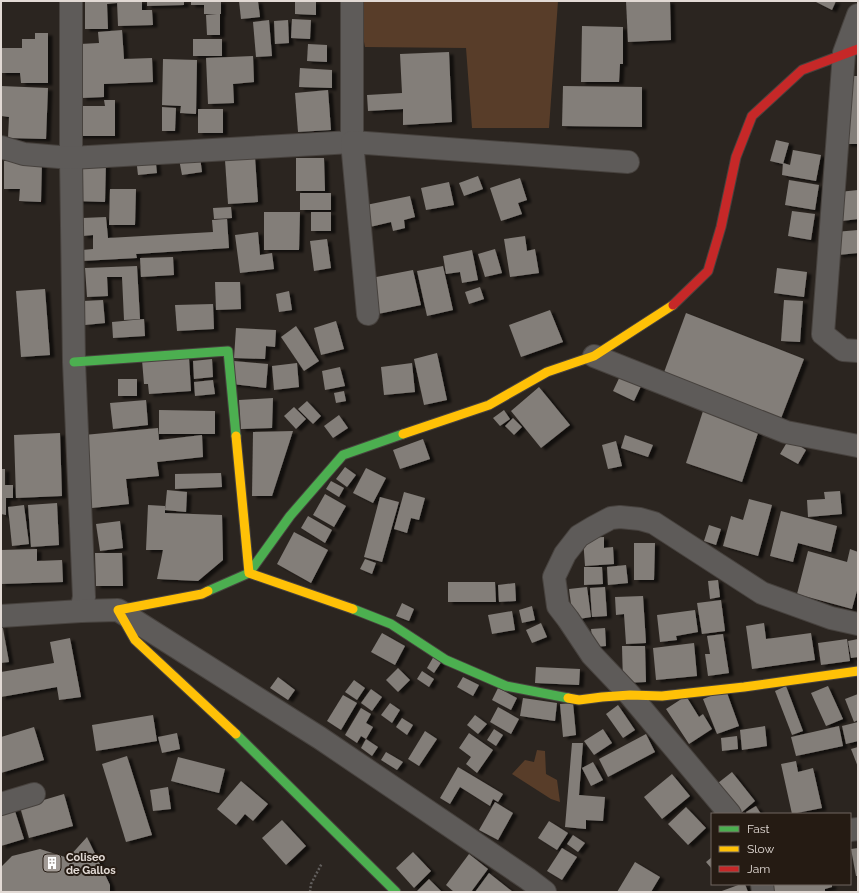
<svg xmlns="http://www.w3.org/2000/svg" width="859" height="893" font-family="Raleway,sans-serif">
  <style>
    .green { fill: #583d29 }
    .building { fill: #837e79; filter: url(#shadow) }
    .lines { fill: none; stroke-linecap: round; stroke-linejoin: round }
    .street-casing { stroke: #47423e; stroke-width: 24 }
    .fast-casing { stroke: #47423e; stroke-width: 11 }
    .slow-casing { stroke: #47423e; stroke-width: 11 }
    .jam-casing { stroke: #47423e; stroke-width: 11 }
    .path { stroke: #625f5d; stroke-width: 2.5; stroke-dasharray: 2 2; stroke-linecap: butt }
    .street { stroke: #5e5b59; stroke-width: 22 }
    .fast { stroke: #4caf50; stroke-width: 9 }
    .slow { stroke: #ffc107; stroke-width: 9 }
    .jam { stroke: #c62828; stroke-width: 9 }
    .labels { text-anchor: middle; stroke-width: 4; stroke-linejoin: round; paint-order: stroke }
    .poi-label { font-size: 11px; font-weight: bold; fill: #e2dad5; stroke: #251b13; text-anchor: start }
  </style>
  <defs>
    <filter id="shadow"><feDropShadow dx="4.5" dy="2.5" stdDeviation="1" flood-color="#0009"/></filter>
  </defs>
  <rect width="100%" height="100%" fill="#2b2520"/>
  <g class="green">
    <polygon points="356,1 558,1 549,128 472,128 466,48 365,47"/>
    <polygon points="537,750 545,751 546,774 557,780 560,802 551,799 512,774 525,760 534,762"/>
  </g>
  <g class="building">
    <polygon points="85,1 117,1 117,3 107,4 108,29 85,29"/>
    <polygon points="117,1 142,1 142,10 152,10 153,25 118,26"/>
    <polygon points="147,1 184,1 184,5 147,6"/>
    <polygon points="191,1 221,1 221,14 220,14 220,35 207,35 206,15 217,14 204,14 204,5 191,5"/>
    <polygon points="239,1 258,1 260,17 241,19"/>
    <polygon points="295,1 316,1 316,15 295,14"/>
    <polygon points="626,1 670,1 671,40 628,42"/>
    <polygon points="814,1 836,1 832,10"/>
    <polygon points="292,19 311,20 310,39 291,38"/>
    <polygon points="269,20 272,56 256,57 253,22"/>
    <polygon points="288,20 289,43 275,44 274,21"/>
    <polygon points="582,26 623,27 623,64 620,64 619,82 581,82"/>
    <polygon points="122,30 124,59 152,58 153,82 104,84 104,97 82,98 80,44 99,43 98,32"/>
    <polygon points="35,33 48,33 48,83 21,83 20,73 1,73 1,48 22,48 22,39 35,39"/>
    <rect x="193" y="39" width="29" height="17"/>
    <polygon points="308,44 327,45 327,62 307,61"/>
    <polygon points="449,52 452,122 403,125 403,109 368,111 367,95 402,93 400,54"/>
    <polygon points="253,56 254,82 233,84 234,103 208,104 206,58"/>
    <polygon points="163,59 197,60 196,114 180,113 181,106 162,105"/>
    <polygon points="300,68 332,70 332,88 299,87"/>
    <polygon points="845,76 858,76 858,144 846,144"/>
    <polygon points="1,86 48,88 46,139 8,138 9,117 1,116"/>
    <polygon points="563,86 642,87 642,127 562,126"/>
    <polygon points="328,90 331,130 298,132 295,93"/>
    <polygon points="104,100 115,100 115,136 77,136 77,106 105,106"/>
    <polygon points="162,107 176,108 175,131 162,131"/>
    <rect x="198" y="109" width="25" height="24"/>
    <polygon points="776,140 789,143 783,164 770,161"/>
    <polygon points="793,150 821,155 816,181 782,175 783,163 790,165"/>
    <polygon points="155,156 157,173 138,175 136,158"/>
    <polygon points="200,157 202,172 182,175 179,159"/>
    <polygon points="255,157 258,202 228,204 225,160"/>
    <polygon points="296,158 324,158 325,191 296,191"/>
    <polygon points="77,160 106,161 105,202 75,201"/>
    <polygon points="4,161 42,161 41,202 19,201 20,189 4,189"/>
    <polygon points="478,176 483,189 464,196 459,183"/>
    <polygon points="520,178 527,200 518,203 522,214 501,221 490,188"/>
    <polygon points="789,180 819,185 815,210 785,205"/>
    <polygon points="449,182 454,205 426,210 421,188"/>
    <polygon points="110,189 136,189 135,225 109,225"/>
    <polygon points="858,190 858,219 842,221 839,192"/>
    <rect x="300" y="193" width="31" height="17"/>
    <polygon points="410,196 415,217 404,220 405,228 393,231 391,222 370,227 366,205"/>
    <polygon points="231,207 232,218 214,219 213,208"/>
    <polygon points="792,211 815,214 811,240 788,236"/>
    <polygon points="264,212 300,212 299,250 264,250"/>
    <rect x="311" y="212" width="20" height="19"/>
    <polygon points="106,217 108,238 213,232 212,220 227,219 229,248 136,254 137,258 82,261 82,250 93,249 93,235 83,236 82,218"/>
    <polygon points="858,230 858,253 838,255 835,232"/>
    <polygon points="258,232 260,255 272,253 274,269 240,273 235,235"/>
    <polygon points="525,236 527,251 535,249 539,273 510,277 504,239"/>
    <polygon points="327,239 331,268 314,271 310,241"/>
    <polygon points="495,249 502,273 485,277 478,254"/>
    <polygon points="472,250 478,280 462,283 460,272 446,274 443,256"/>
    <polygon points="173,257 174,275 141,277 140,258"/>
    <polygon points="137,266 140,319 124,320 122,277 107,277 108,296 87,297 85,268"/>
    <polygon points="443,266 453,310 427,316 417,271"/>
    <polygon points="777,268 807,272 804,297 774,293"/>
    <polygon points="413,270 421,305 378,314 371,278"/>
    <polygon points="215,282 240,282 241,309 216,310"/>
    <polygon points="480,287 484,299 469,304 465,292"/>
    <polygon points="45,289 50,355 21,357 16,291"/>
    <polygon points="289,291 292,310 279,312 276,294"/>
    <polygon points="103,300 105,323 85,325 83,301"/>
    <polygon points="784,300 803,301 800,342 781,341"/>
    <polygon points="213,304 214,329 177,331 175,305"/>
    <polygon points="550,310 563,342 521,357 509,325"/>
    <polygon points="686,313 804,359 780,421 663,375"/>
    <polygon points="144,319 145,336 113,338 112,322"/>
    <polygon points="336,321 344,349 321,355 314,328"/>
    <polygon points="296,326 319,361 304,371 281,337"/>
    <polygon points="236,328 276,330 275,347 266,346 265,359 234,358"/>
    <polygon points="437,353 447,400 424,405 414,359"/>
    <polygon points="189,358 191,391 149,394 148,384 144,384 142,360"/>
    <polygon points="212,359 213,377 194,379 193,361"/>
    <polygon points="234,361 268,364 266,388 232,384"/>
    <polygon points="297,363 299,387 274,390 272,366"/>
    <polygon points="412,363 415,392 384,395 381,367"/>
    <polygon points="340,367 345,386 325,390 322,371"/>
    <polygon points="622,372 643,382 634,401 613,391"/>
    <rect x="118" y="379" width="19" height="17"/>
    <polygon points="213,380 215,394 195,396 194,382"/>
    <polygon points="539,387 570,425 541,448 511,411"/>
    <polygon points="344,391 346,401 336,403 334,393"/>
    <polygon points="273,398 272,428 241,429 239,400"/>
    <polygon points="146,400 148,425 113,429 110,403"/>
    <polygon points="307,401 321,416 313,424 298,409"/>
    <polygon points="294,407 306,419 296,429 284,416"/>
    <polygon points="159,410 215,411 215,434 159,434"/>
    <polygon points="504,410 510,419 500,426 493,418"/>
    <polygon points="703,411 759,430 742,482 686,463"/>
    <polygon points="339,415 348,428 333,438 324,426"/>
    <polygon points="513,418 522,427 514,435 505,426"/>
    <polygon points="158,428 159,440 202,435 203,457 157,462 159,476 126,479 129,504 92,508 84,435"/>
    <polygon points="293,431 272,496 252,496 253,432"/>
    <polygon points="60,433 62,496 16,498 14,435"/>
    <polygon points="625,435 653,445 648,457 621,448"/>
    <polygon points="423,439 430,459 400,469 393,450"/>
    <polygon points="789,439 806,450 798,464 780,454"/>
    <polygon points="616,441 622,466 608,469 602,445"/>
    <polygon points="345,467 356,475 347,487 336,479"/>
    <polygon points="366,468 386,478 373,503 353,493"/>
    <polygon points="1,469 5,469 5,485 13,485 13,498 6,498 6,515 1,514"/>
    <polygon points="221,473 222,487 175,489 175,474"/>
    <polygon points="331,481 344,488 339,497 326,489"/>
    <polygon points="167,490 187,492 186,512 165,510"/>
    <polygon points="840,491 842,514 808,517 807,500 825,499 824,492"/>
    <polygon points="404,492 425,498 419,520 411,518 407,533 394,529"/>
    <polygon points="325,494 346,506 334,527 313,515"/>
    <polygon points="380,497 399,502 382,562 364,557"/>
    <polygon points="749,499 772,505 758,556 723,546 731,516 743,520"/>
    <polygon points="57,503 59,545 31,547 28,505"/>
    <polygon points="24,505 29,544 12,546 8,507"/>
    <polygon points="148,505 165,506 165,513 222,515 223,560 198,581 157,579 163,550 146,550"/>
    <polygon points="781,511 837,526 831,552 798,543 793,562 770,556"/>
    <polygon points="308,516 332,530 325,543 301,528"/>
    <polygon points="120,521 123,548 100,551 96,524"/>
    <polygon points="709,525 721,529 716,545 704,541"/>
    <polygon points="294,532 328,550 311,583 277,564"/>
    <polygon points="604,537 604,548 613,547 614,564 585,566 583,538"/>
    <polygon points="634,543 655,543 654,580 634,580"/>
    <polygon points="37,549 37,561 62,560 63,582 1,584 1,550"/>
    <polygon points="850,549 858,552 858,587 852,609 797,594 808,551 847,562"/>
    <polygon points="95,553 122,553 123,586 96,586"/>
    <polygon points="365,559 376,563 372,574 360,569"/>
    <polygon points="626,565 628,583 608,585 607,567"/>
    <polygon points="584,567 602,567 603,584 584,585"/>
    <polygon points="718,580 720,597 710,599 708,581"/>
    <polygon points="448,582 495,582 496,602 448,602"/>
    <polygon points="515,583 516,601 499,602 498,585"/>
    <polygon points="587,587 591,617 573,620 569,589"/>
    <polygon points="605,587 607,616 592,617 590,588"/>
    <polygon points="643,596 646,643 626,644 624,614 616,615 615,597"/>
    <polygon points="721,600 725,631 702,634 697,603"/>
    <polygon points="402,603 414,609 409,621 396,616"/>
    <polygon points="532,606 535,620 522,623 519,610"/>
    <polygon points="695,610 698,632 676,636 677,640 660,642 657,615"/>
    <polygon points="512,611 515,630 492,634 488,615"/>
    <polygon points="1,623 2,623 9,662 1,663"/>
    <polygon points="541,623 547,637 532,643 526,630"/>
    <polygon points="764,623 766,639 811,633 815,660 752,669 746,626"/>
    <polygon points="605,628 606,646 593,647 591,629"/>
    <polygon points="382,633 405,646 395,665 371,652"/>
    <polygon points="723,634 729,673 708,676 705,654 710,654 707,636"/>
    <polygon points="70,638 81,697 59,700 57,687 1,697 1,672 54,663 50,642"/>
    <polygon points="847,639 850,661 821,665 818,643"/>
    <polygon points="858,639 858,657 851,658 848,641"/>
    <polygon points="694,643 697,676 656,680 653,648"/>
    <polygon points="622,646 645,646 646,682 623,683"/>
    <polygon points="434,656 442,661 434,673 427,668"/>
    <polygon points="536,667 580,669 579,685 535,683"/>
    <polygon points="398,668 410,680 398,692 386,680"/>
    <polygon points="422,671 434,679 429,687 417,679"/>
    <polygon points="278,677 295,690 288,700 270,688"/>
    <polygon points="463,677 479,685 473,696 457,687"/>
    <polygon points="354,680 365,688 357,700 345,692"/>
    <polygon points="786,686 803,731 792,735 775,691"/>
    <polygon points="828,686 843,719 826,726 811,693"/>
    <polygon points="498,688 517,698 511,710 492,700"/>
    <polygon points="371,689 382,697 372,711 361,703"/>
    <polygon points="726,690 739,726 717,734 703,699"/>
    <polygon points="858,694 858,720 854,722 845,699"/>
    <polygon points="343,695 357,703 341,730 327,721"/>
    <polygon points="686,696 699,717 703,714 712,729 689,744 666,709"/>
    <polygon points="523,698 557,703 555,721 520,716"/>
    <polygon points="390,703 400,710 392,723 381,715"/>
    <polygon points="573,703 576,735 563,737 560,704"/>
    <polygon points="618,705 635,730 623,738 606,714"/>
    <polygon points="498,707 519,719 511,734 490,722"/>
    <polygon points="361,708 371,714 366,723 373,727 366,739 361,736 357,743 345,735"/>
    <polygon points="153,715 157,741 96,751 92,725"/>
    <polygon points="475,715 487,724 478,734 467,725"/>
    <polygon points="402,718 413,725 407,735 396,727"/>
    <polygon points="858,722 858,741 846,744 842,726"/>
    <polygon points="765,726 767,746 742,750 740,730"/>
    <polygon points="839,726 843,746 796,756 791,737"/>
    <polygon points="34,727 44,760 1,773 1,737"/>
    <polygon points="494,729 503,735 496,746 487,740"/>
    <polygon points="603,729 612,743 594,755 584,741"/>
    <polygon points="425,731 437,739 419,766 408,759"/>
    <polygon points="177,733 180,749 162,753 158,737"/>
    <polygon points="469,733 493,750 477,773 466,764 471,757 459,748"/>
    <polygon points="646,734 655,752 608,777 599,759"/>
    <polygon points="737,736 738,749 722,751 721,738"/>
    <polygon points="366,739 378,747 372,756 361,748"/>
    <polygon points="572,743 583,743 579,795 605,797 603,821 586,820 586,829 565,827"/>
    <polygon points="858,747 858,767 851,749"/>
    <polygon points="386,752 403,762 397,770 381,760"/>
    <polygon points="127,756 152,835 126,842 102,764"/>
    <polygon points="178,757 225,769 219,793 171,781"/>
    <polygon points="796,761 798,772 813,768 822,808 792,814 781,764"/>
    <polygon points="593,762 603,780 591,786 582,768"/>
    <polygon points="458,767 503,794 498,802 493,799 490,806 460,787 450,804 440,798"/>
    <polygon points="732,772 755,801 741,813 718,783"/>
    <polygon points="672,774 690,796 662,819 644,797"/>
    <polygon points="241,781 268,804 253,821 245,814 236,825 217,809"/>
    <polygon points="168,787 171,809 153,811 150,790"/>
    <polygon points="64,794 73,826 29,838 20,807"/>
    <polygon points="495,802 513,813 498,840 479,830"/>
    <polygon points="756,806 761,814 747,814 746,812"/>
    <polygon points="686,807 706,828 688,845 668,824"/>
    <polygon points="14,808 24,839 1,846 1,812"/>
    <polygon points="282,820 306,846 286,865 262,838"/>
    <polygon points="549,821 568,833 557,850 538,838"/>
    <polygon points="573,835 585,843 578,852 567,844"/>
    <polygon points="87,837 110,885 110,892 1,892 1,867 12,856 40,849 68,858"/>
    <polygon points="562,848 577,857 562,880 547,871"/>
    <polygon points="858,848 858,876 856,876 851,849"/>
    <polygon points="413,852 431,871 414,888 396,868"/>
    <polygon points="469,854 488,869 471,892 454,892 446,885"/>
    <polygon points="712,857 712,869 706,862"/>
    <polygon points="635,862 660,877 651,892 617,892"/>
    <polygon points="489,873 513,892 475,892"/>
    <polygon points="429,879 442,892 416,892"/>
    <polygon points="741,884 745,884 748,892 719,892"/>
    <polygon points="771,884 832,884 832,887 825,889 825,892 773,892"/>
  </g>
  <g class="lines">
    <defs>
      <g id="street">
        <polyline points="71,1 71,158 74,362 84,597 81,611"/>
        <polyline points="858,15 844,53 823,334 843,350 858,351"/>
        <polyline points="1,147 24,154 71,158 352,142 352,1"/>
        <polyline points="368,314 352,142 628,162"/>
        <polyline points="594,356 786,432 858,446"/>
        <polyline points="1,616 81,611 118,610 320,738 528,879 545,892"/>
        <polyline points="1,804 34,794"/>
        <polyline points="730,814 630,695 592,655 568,619 558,606 554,577 565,554 579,536 594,527 611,518 620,517 640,519 654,523 762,593 831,618 858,624"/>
        <polyline points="850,830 858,829"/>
        <polyline points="762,884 763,892"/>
      </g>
      <g id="fast">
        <polyline points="74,362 228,351 236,436"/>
        <polyline points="208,591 249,573 290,516 343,455 403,434"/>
        <polyline points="353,609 391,624 446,660 506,686 568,698"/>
        <polyline points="236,734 396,892"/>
      </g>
      <g id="slow">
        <polyline points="403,434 489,405 547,372 594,356 673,305"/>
        <polyline points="236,436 249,573 353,609"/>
        <polyline points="208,591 202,594 118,610 135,640 236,734"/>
        <polyline points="568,698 579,700 602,697 630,695 662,696 744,687 858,671"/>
      </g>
      <polyline id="jam" points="673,305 708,271 721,227 736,157 752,116 802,70 858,49"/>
    </defs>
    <use href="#street" class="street-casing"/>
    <use href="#fast" class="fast-casing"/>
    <use href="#slow" class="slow-casing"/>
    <use href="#jam" class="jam-casing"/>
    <polyline class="path" points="310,892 311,884 322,863"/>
    <use href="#street" class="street"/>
    <use href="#fast" class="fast"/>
    <use href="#slow" class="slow"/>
    <use href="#jam" class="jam"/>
  </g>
  <defs>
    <symbol id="building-square" viewBox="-11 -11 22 22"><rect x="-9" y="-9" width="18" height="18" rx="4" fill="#a29b96" stroke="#251b13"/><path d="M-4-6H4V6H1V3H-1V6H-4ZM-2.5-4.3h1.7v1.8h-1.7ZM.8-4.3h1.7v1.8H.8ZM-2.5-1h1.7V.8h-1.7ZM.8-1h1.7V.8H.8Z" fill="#fff"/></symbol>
  </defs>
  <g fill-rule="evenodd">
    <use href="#building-square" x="41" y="852" width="22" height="22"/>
  </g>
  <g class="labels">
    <g class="poi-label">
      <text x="66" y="861">Coliseo<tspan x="66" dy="13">de Gallos</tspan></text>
    </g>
  </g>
  <rect width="859" height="893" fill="none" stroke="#e2dad5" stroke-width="4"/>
  <rect x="711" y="813" width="140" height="72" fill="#251b13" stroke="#716761"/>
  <rect x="719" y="826" width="20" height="6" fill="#4caf50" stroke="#716761"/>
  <text x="747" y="833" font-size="12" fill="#e2dad5">Fast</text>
  <rect x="719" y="846" width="20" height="6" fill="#ffc107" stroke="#716761"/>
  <text x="747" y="853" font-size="12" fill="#e2dad5">Slow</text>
  <rect x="719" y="866" width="20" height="6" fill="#c62828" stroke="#716761"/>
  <text x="747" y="873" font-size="12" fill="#e2dad5">Jam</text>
</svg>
